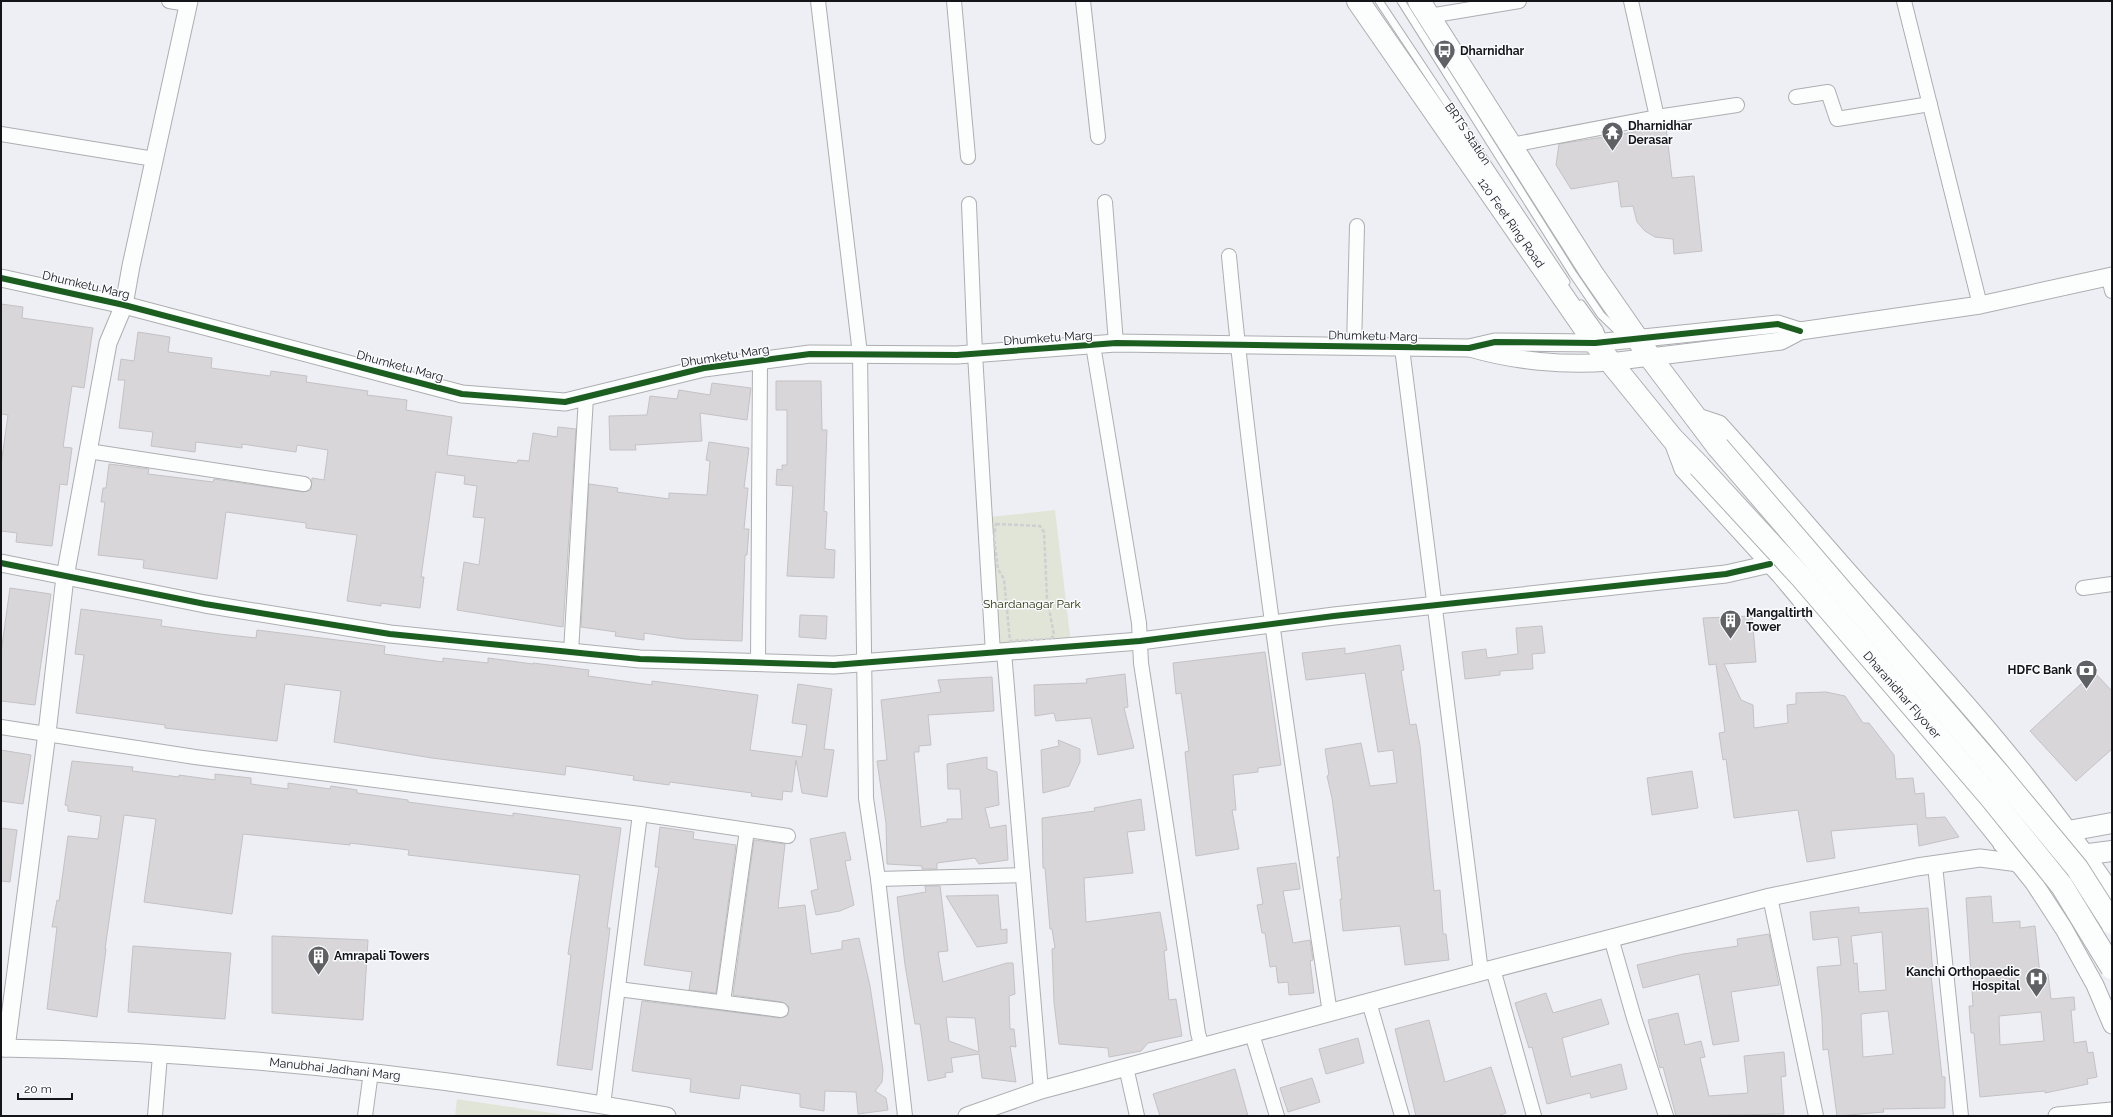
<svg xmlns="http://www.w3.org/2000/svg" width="2113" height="1117" font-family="Raleway,sans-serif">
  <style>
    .green { fill: #e0e5d8 }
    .building { fill: #d8d6d8; stroke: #c4c2c4; fill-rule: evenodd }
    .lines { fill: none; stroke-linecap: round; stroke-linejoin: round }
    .service-casing { stroke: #adaeb1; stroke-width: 9 }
    .minor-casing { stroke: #adaeb1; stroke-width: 16 }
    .tertiary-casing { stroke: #adaeb1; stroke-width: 19 }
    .secondary-casing { stroke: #adaeb1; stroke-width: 22 }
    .primary-casing { stroke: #adaeb1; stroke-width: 24 }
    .path { stroke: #cfcfd1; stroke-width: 2.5; stroke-dasharray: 4 2; stroke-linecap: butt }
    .service { stroke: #fcfdfd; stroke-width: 7 }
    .minor { stroke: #fcfdfd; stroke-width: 14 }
    .tertiary { stroke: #fcfdfd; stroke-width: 17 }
    .secondary { stroke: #fcfdfd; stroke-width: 20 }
    .primary { stroke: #fcfdfd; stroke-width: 22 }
    .primary-bridge-casing { stroke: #adaeb1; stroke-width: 24; stroke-linecap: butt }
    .primary-bridge { stroke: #fcfdfd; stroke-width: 22 }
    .cycleway-casing { stroke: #fafbff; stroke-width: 8 }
    .cycleway { stroke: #1b5e20; stroke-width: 6 }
    .labels { text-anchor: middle; stroke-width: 3; stroke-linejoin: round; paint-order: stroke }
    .poi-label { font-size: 12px; font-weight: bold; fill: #141518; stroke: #fafbff; text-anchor: start }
    .street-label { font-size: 12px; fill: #141518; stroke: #fafbff }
    .park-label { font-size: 12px; fill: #283105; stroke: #fafbff }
  </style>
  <rect width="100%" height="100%" fill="#eeeff4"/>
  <g class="green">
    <polygon points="1055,510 1071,643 1001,647 989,517"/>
    <polygon points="457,1099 571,1116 455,1116"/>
  </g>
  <g class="building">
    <polygon points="1666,127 1672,178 1694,176 1702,251 1674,254 1673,239 1655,237 1645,231 1637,222 1633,206 1621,207 1618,181 1571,189 1556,165 1559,144"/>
    <polygon points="1,304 23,307 22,318 93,328 84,388 72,386 63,447 72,448 67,485 60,484 52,546 16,542 17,533 1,531 1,465 8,415 1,414"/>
    <polygon points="138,332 170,337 168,352 212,358 211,368 270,376 271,371 307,376 306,382 368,391 367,395 407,400 406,410 452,417 447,455 517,463 518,460 529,461 533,433 557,437 558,427 576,429 563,627 457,610 464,562 479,565 485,518 473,517 477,486 464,484 465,476 436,472 421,577 424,577 420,608 381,603 381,606 347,601 357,535 306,528 306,523 226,512 217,579 143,568 144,560 98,555 105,502 101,502 103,488 106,488 109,464 149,469 148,474 213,482 214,479 303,492 311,490 312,478 324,480 328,450 297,445 296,452 242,444 242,448 196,442 195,452 151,446 153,432 119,428 125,380 118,380 121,359 134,361"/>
    <polygon points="776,381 821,381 822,430 827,430 824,511 827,512 825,549 835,550 834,578 787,576 793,486 776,485 777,469 782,470 782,465 787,465 787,410 776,410"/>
    <polygon points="712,383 751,388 747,420 700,413 702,441 635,445 636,450 610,450 609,416 647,415 650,396 677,399 679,390 710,395"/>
    <polygon points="709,442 749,448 744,488 748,488 744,529 749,529 747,555 745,555 742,641 685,639 644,633 644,640 615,636 616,632 581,627 589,484 618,488 617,492 669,499 669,493 707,495 710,461 706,460"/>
    <polygon points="10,588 51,594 35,705 1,701 1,653"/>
    <polygon points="81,609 162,620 161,626 220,634 256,638 257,630 385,646 384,654 443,662 443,658 488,663 488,658 533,664 533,663 589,670 588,676 652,685 652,681 758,695 750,750 802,757 807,725 792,723 798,684 832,689 824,749 834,750 827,797 802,793 796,760 792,792 783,791 782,800 751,796 752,793 670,782 669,785 633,780 634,776 566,766 565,775 432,758 334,742 341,691 285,684 277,741 165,728 165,725 76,713 84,655 75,654"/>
    <polygon points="800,615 827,616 826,639 799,637"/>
    <polygon points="1752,616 1756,662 1724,664 1741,700 1753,705 1754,728 1788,723 1787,705 1796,704 1796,693 1826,692 1845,696 1863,723 1869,723 1894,755 1896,779 1913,778 1915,794 1924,793 1926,818 1945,817 1959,837 1919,846 1917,824 1831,831 1835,858 1807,862 1798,810 1734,818 1726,759 1723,760 1719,733 1725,732 1716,664 1709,665 1703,618"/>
    <polygon points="1542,626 1545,653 1532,654 1533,669 1500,671 1500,675 1465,679 1462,652 1486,649 1487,658 1518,654 1516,628"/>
    <polygon points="1400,645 1404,670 1401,671 1410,725 1416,724 1420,746 1434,891 1440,890 1443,934 1446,934 1449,960 1405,965 1400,926 1343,931 1340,899 1342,899 1337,857 1340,857 1332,798 1327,776 1329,775 1325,749 1361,743 1370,786 1397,783 1393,750 1378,752 1365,673 1306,680 1302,653 1345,648 1345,654"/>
    <polygon points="1265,652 1281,765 1258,768 1258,772 1233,775 1236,810 1232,810 1239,849 1196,856 1185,752 1189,751 1181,693 1176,694 1173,663"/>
    <polygon points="2094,672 2112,691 2112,749 2076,781 2030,731"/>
    <polygon points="1125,674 1128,707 1124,708 1134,748 1098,755 1091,718 1056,721 1054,713 1035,716 1034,685 1087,683 1086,679"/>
    <polygon points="992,677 994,711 928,715 931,745 919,746 919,752 914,752 921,827 947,822 947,819 962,819 960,789 948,789 947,764 987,757 987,769 997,772 999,805 985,808 990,828 1006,825 1008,860 979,864 975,858 937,863 937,869 922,869 922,866 887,864 886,823 877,761 887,760 881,700 941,692 938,680"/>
    <polygon points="1058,740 1080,749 1080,762 1069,786 1043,793 1041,750 1059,746"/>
    <polygon points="1,750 31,755 23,804 1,801"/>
    <polygon points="72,761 133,767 132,771 179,777 179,775 215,780 215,774 251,778 251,784 288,789 288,783 330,789 331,786 357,790 357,793 408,800 408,802 513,816 513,813 621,828 607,928 610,928 592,1070 557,1065 571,955 568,954 580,875 408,855 409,850 350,843 350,845 243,834 232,914 144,902 156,819 124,815 105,949 106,949 97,1017 47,1009 57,927 52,927 57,900 59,901 68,836 98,839 101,816 68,811 68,806 65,805"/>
    <polygon points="1692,771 1698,808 1652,815 1647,778"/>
    <polygon points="1141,799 1145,830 1127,832 1133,873 1084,878 1086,922 1160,912 1167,950 1164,951 1169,1000 1176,999 1182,1036 1148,1043 1141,1051 1109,1057 1108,1048 1059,1044 1054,1002 1052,949 1055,948 1052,929 1050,929 1045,868 1043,868 1042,818 1095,811 1094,808"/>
    <polygon points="660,827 694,832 693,839 736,845 716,993 689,990 692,972 644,965 659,867 655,867"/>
    <polygon points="1,828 17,830 10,882 1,881"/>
    <polygon points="845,832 851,860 845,861 854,905 840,911 816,915 811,891 818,889 810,839"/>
    <polygon points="754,840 785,844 778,908 805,905 811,954 842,949 842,941 859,938 870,986 883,1070 882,1082 875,1091 886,1098 888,1110 858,1114 856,1092 825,1091 824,1111 800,1107 800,1094 741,1085 739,1099 690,1092 691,1079 632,1071 642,1001 780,1018 788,1015 789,1007 782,1002 733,995"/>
    <polygon points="1296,863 1300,889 1283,891 1293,943 1310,940 1313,960 1310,961 1314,993 1289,995 1288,982 1278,983 1276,966 1270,967 1265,933 1262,933 1257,905 1263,904 1257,868"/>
    <path d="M925,886H940L948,951L938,952L943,982L1007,963H1013L1015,994L1009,996L1010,1029H1014L1016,1047L1010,1046L1016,1082L982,1078L979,1054L951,1058L953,1072L945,1073L946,1077L928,1081L920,1024H915L905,965L897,897L926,892ZM946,1017L975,1018L979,1052L949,1041Z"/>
    <polygon points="998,895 1001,930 1007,929 1007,943 977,947 946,896"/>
    <path d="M1991,896L1993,923L2020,921V928L2035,926L2040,975L2048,974L2051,999L2074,997L2075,1010H2071L2074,1043L2086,1041L2088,1053L2093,1052L2097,1077L2087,1079L2088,1084L2045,1093V1091L1980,1097L1974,1033H1971L1969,1006H1973L1966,898ZM2041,1012L2044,1041L2000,1045L1999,1016Z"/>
    <path d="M1859,907V913L1928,908L1933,975H1931L1942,1077H1945V1108L1883,1109L1884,1112L1837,1116L1828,1049L1823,1050L1822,1018L1817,967L1841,965L1838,937L1813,940L1810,912ZM1882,932L1886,990L1859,992L1857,963L1854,964L1851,936ZM1888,1011L1893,1054L1863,1057L1861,1014Z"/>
    <polygon points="1769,934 1779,985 1731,992 1739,1041 1713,1045 1699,974 1643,988 1637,965 1683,954 1738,946 1737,939"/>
    <polygon points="272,936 368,940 363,1020 272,1013"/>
    <polygon points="133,946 231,953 225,1019 128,1012"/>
    <polygon points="1546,993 1553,1013 1601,999 1609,1024 1562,1038 1571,1077 1621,1064 1627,1089 1591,1098 1590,1093 1547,1104 1532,1047 1529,1048 1515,1003"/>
    <polygon points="1678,1013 1685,1045 1701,1041 1705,1057 1700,1058 1709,1096 1748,1093 1744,1056 1784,1052 1786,1076 1781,1077 1784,1114 1676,1116 1663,1067 1660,1068 1648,1020"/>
    <polygon points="1429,1020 1445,1082 1491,1067 1506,1113 1497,1116 1416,1116 1395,1029"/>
    <polygon points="1358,1038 1364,1063 1326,1074 1319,1049"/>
    <polygon points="1235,1069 1248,1116 1160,1116 1153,1094"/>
    <polygon points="1312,1078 1320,1102 1288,1112 1280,1088"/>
  </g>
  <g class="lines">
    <defs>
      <g id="service">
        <polyline points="1379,1 1566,282"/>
        <polyline points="1401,1 1573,274 1601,315 1625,338"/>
        <polyline points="1581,304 1599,329 1603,339"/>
      </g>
      <g id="minor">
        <polyline points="169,1 188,4"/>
        <polyline points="818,1 860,354 866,798 878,879 905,1116"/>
        <polyline points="954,1 968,157"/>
        <polyline points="1083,1 1098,137"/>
        <polyline points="1631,1 1657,117"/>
        <polyline points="1904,1 1980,305"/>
        <polyline points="1429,16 1519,1"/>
        <polyline points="1796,97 1828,92 1837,119 1930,104"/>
        <polyline points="1,134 154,159"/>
        <polyline points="1511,145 1657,117 1737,105"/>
        <polyline points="1105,202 1116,343"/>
        <polyline points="969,204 975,354 993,653"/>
        <path d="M1229,256C1253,510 1291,762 1330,1013"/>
        <polyline points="2109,277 2112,291"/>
        <polyline points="1093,345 1139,623 1141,663 1198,1033 1202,1048"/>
        <polyline points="1354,347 1357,226"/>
        <polyline points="1402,348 1481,972"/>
        <polyline points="88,451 304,484"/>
        <polyline points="2083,588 2112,584"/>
        <polyline points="571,652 586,397"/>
        <polyline points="1004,652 1041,1090"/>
        <polyline points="758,662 760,361"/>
        <polyline points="1,727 195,757 640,814 788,836"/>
        <polyline points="1935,865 1961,1116"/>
        <polyline points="878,879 1023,875"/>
        <polyline points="1770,897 1816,1116"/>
        <polyline points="1611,938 1634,1018 1666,1116"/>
        <polyline points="1493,969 1534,1116"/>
        <polyline points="618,989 781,1010"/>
        <polyline points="723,1002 747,830"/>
        <polyline points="1369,1002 1402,1116"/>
        <polyline points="1252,1034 1277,1116"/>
        <polyline points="1126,1067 1137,1116"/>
        <polyline points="603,1105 640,814"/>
        <polyline points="155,1116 160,1055"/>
        <polyline points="365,1116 371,1072"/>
      </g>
      <g id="tertiary">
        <polyline points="1,278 124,305 462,394 565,402 704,368 810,354 957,355 1116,343 1469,348 1495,342 1595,343 1778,324 1800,331"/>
        <path d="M1470,348C1514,361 1565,366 1610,362L1781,341L1800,331L1980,305L2112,276"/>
        <path d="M1692,415L1719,424C1768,478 1815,534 1863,588C1951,685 2040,783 2112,893"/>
        <polyline points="1673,442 1683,469 1780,575 1953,782 2034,883 2064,929 2095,985 2112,1025"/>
        <polyline points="1,563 205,604 390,634 640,659 834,665 1140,641 1334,616 1726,574 1770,564"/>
        <path d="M1,1048C224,1051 447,1077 667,1116"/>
        <polyline points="6,1048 47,733 65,577 108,343 124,305 131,266 189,1"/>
        <polyline points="967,1116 1041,1090 1481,972 1770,897 1917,867 1980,858 2019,863"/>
        <polyline points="2057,1116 2112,1111"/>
      </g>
      <g id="secondary">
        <polyline points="2003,843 2112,823"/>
        <polyline points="2019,863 2112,851"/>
      </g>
      <g id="primary">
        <polyline points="1358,1 1595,343 1672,438 1699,466"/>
        <polyline points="1419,1 1591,272 1650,357 1718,447"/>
      </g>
    </defs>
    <use href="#service" class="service-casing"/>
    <use href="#minor" class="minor-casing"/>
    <use href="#tertiary" class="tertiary-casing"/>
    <use href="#secondary" class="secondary-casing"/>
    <use href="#primary" class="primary-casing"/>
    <polygon class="path" points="996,524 1040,526 1044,532 1047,598 1054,635 1051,639 1010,641 1004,579 998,569 994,537"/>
    <use href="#service" class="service"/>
    <use href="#minor" class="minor"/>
    <use href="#tertiary" class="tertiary"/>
    <use href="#secondary" class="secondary"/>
    <use href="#primary" class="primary"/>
    <defs>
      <g id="primary-bridge">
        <polyline points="1718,447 1999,774 2077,868 2112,923"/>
        <polyline points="1699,466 1802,578 1991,798 2062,886 2112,968"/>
      </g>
    </defs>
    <use href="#primary-bridge" class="primary-bridge-casing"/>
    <use href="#primary-bridge" class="primary-bridge"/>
    <defs>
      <g id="cycleway">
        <polyline points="1,278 124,305 462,394 565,402 704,368 810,354 957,355 1116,343 1469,348 1495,342 1595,343 1778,324 1800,331"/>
        <polyline points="1,563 205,604 390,634 640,659 834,665 1140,641 1334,616 1726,574 1770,564"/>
      </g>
    </defs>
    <use href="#cycleway" class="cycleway-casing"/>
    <use href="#cycleway" class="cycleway"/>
  </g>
  <defs>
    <symbol id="bus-pin" viewBox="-11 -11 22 30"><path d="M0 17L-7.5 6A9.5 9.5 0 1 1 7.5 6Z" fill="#606165" stroke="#fafbff"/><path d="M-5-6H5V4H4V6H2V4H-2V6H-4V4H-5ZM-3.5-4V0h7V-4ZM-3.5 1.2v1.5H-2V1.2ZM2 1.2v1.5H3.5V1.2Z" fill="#fff"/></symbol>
    <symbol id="temple-pin" viewBox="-11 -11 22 30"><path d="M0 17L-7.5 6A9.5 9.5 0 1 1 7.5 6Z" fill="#606165" stroke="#fafbff"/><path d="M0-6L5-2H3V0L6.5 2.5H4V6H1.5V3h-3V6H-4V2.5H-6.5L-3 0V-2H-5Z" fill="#fff"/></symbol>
    <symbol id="building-pin" viewBox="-11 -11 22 30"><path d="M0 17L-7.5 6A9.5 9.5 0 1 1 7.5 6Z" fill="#606165" stroke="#fafbff"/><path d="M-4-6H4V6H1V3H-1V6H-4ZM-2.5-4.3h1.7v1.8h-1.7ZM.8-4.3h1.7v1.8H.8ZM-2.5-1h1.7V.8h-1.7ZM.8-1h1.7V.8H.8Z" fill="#fff"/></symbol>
    <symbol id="bank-pin" viewBox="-11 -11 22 30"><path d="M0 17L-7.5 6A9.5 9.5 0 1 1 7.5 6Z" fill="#606165" stroke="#fafbff"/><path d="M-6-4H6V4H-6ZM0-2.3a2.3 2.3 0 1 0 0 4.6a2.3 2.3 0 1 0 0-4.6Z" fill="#fff"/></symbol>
    <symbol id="hospital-pin" viewBox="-11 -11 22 30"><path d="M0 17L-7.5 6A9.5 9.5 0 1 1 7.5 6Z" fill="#606165" stroke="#fafbff"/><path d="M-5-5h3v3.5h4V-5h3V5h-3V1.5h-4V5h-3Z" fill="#fff"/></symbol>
  </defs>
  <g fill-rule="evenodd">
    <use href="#bus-pin" x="1432" y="38" width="25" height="34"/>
    <use href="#temple-pin" x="1600" y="120" width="25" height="34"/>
    <use href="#building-pin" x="1718" y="608" width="25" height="34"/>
    <use href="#bank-pin" x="2074" y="658" width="25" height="34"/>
    <use href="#building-pin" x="306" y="944" width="25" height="34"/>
    <use href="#hospital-pin" x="2024" y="966" width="25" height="34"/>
  </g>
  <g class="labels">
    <g class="poi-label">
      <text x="1460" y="55">Dharnidhar</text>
      <text x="1628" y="130">Dharnidhar<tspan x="1628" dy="14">Derasar</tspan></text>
      <text x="1746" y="617">Mangaltirth<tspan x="1746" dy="14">Tower</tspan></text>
      <text x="2072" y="674" text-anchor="end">HDFC Bank</text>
      <text x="334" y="960">Amrapali Towers</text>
      <text x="2020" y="976" text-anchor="end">Kanchi Orthopaedic<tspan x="2020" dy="14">Hospital</tspan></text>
    </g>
    <g class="street-label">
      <text transform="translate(1468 134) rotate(56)" y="4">BRTS Station</text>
      <text transform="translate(1511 223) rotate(55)" y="4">120 Feet Ring Road</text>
      <text transform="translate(86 285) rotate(13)" y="4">Dhumketu Marg</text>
      <text transform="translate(1373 336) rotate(1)" y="4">Dhumketu Marg</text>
      <text transform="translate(1048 338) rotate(-4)" y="4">Dhumketu Marg</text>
      <text transform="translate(725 356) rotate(-9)" y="4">Dhumketu Marg</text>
      <text transform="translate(400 366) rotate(15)" y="4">Dhumketu Marg</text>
      <text transform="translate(1902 695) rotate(49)" y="4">Dharanidhar Flyover</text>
      <text transform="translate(335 1069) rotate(6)" y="4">Manubhai Jadhani Marg</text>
    </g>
    <g class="park-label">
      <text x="1032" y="608">Shardanagar Park</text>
    </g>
  </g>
  <rect width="2113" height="1117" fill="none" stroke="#141518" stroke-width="4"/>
  <path d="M18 1093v6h54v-6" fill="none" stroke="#141518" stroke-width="2"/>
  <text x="24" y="1093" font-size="12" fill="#141518" stroke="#fafbff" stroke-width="3" paint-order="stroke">20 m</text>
</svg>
